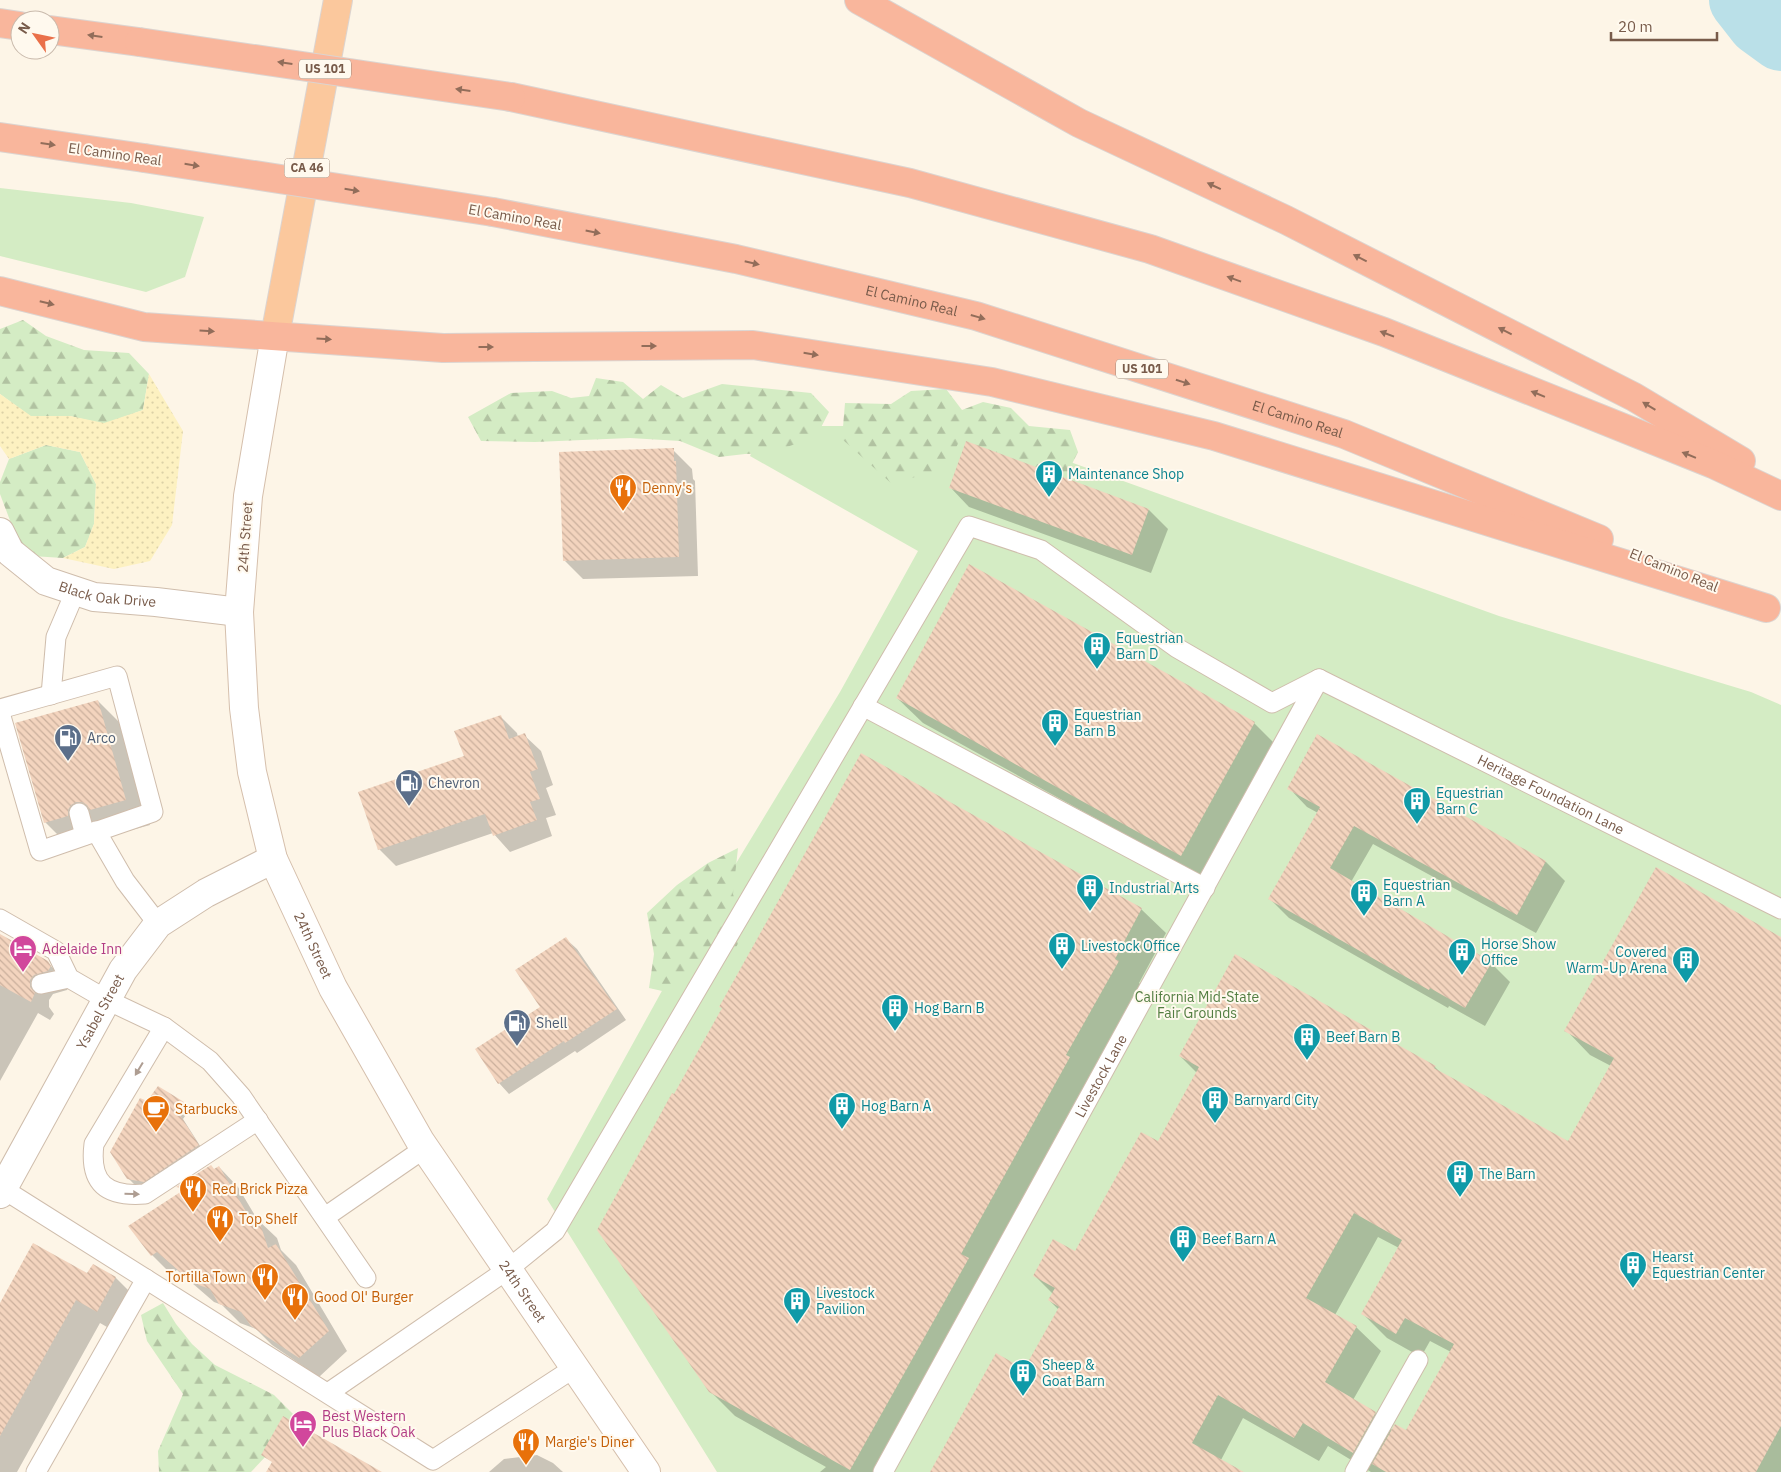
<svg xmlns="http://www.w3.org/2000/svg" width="1781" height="1472" font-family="'IBM Plex Sans',sans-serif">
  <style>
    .green { fill: #d4ecc4 }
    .forest { fill: url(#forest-firs) }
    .sand { fill: url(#sand-dots) }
    .shadow { fill: #0003; fill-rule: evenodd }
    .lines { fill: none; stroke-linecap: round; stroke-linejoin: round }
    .river { stroke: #bae0e8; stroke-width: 64 }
    .building { fill: url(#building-back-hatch) }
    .service-casing { stroke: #cfbdac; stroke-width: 21 }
    .minor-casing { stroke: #cfbdac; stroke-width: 30 }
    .secondary-casing { stroke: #d5bfac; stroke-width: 30 }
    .trunk-casing { stroke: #dcd4d0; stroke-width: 30 }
    .motorway-casing { stroke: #dcd4d0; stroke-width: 30 }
    .service { stroke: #fff; stroke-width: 19 }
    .minor { stroke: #fff; stroke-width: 28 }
    .secondary { stroke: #fff; stroke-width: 28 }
    .trunk { stroke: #fbc89d; stroke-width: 28 }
    .motorway { stroke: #f9b69c; stroke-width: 28 }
    .motorway-bridge-casing { stroke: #dcd4d0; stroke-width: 30; stroke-linecap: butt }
    .motorway-bridge { stroke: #f9b69c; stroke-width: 28 }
    .oneway { fill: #926d5a }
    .oneway2 { fill: #ae9d92 }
    .labels { text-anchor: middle; stroke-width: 4; stroke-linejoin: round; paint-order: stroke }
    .shield { fill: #fff9ee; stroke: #a08a7b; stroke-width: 1 }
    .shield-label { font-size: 12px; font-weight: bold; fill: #785b4a }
    .street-label { font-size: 14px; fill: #785b4a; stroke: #fff9ee }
    .culture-label { font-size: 14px; fill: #0d838f; stroke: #fff9ee; text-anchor: start }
    .food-label { font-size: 14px; fill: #c56008; stroke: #fff9ee; text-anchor: start }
    .service-label { font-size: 14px; fill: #4e5e75; stroke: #fff9ee; text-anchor: start }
    .hotel-label { font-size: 14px; fill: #b23c85; stroke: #fff9ee; text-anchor: start }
    .park-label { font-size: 14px; fill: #537e42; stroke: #fff9ee }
  </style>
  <defs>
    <pattern id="forest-firs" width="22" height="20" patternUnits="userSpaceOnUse" patternTransform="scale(1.25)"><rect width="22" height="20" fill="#d4ecc4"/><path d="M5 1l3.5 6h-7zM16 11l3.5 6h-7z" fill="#b1c2a1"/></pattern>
    <pattern id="sand-dots" width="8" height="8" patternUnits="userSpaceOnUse" patternTransform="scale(1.25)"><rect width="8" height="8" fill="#fdf1c1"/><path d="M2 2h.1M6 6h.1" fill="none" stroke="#dcd1a7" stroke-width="1.8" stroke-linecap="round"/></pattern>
    <pattern id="building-back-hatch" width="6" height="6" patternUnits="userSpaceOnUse" patternTransform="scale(1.25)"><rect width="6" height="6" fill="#f3d4be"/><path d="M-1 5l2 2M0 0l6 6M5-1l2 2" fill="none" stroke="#caaf9c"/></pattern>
  </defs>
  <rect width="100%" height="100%" fill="#fdf5e7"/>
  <g class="green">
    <polygon points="0,188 131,203 204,217 185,277 146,292 0,256"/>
    <polygon points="764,426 970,426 1499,616 1751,692 1781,705 1781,1472 717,1472 547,1199 695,931 840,692 918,551 750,456"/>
  </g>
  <g class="forest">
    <polygon points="23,320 46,336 84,350 129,353 149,374 143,410 104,424 70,416 30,416 0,394 0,329"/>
    <polygon points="596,378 623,382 643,399 661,385 683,398 722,384 811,393 829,412 816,437 769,453 745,454 719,457 680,441 630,438 535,442 481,441 468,417 511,393 552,391 571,398 589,396"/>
    <polygon points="946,389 962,410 983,402 1011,408 1029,426 1070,430 1078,452 1065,478 1042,482 1027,462 999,459 960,440 945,468 892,484 842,439 845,403 891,404 911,391"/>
    <polygon points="46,445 80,452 96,484 94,524 85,547 63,558 32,556 17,539 0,494 0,482 9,459"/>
    <polygon points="738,848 733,894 744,931 728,964 695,967 671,993 649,988 654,954 647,913 677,885 708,863"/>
    <polygon points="163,1303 176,1324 192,1344 215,1365 274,1395 293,1414 282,1439 251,1472 159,1472 158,1451 183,1394 147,1341 141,1315"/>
  </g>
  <polygon class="sand" points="149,374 183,431 172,525 150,561 114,569 63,558 85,547 94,524 96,484 80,452 46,445 9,459 0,446 0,394 31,416 70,416 104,423 143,410"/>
  <g class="shadow">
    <polygon points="673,450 692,469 693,479 695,481 698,576 583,579 564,560"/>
    <polygon points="950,487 1149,510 1168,529 1151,573 969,507"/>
    <polygon points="897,698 1254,723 1279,748 1207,880 923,723"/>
    <polygon points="98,701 123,726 150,825 70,847 45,822"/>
    <polygon points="500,716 517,733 518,737 524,735 541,751 553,785 546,788 556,815 546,818 552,836 510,852 493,833 396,866 379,849 465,757"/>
    <polygon points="1318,736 1546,862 1565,881 1536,933 1373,844 1351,882 1491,963 1510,982 1485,1026 1449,1006 1448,1008 1289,918 1270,899 1318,813 1307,807 1289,788"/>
    <polygon points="1141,909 1166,933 1139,983 1143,987 888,1472 820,1472 826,1467 735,1416 710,1391 675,1096 723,1009 721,1007"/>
    <polygon points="0,935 47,962 67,982 69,986 67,990 53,994 49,1000 49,1007 54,1014 50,1020 38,1013 0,1081"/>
    <path d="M1781,938V1472H1371L1328,1446L1319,1461L1243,1418L1221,1460L1243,1472H931L1024,1370L1059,1310L1049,1300L1053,1294L1034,1275L1075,1253L1158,1143L1197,1073L1180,1056L1435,1067L1441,1073L1568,1143L1611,1066L1590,1055L1566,1030ZM1378,1237L1399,1248L1362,1313L1387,1338L1421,1357L1430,1341L1451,1352L1407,1432L1393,1431L1375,1413L1353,1400L1381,1351L1356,1327L1335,1315Z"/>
    <polygon points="566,939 577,949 626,1020 577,1053 575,1051 509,1094 499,1083 542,1007"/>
    <polygon points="158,1088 184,1103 190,1109 183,1119 204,1152 150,1187 135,1185 128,1178 148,1103"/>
    <polygon points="219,1167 238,1187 257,1219 277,1238 281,1250 296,1265 347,1351 319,1377 272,1345 256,1329 240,1323 222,1305 214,1302 177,1270 171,1274 152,1255 183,1192 178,1187"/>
    <polygon points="93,1266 116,1278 140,1302 121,1335 100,1323 17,1472 0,1472 0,1305 87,1275"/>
    <polygon points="537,1455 553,1463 563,1472 489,1472 504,1459"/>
  </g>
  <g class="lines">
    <polyline class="river" points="1741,0 1759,23 1781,39"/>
  </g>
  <g class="building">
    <polygon points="966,441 1149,509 1132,555 949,488"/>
    <polygon points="674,448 674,461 676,461 679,557 563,561 559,452"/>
    <polygon points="969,564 1255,722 1181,856 896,698"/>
    <polygon points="98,700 126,800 90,810 87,805 82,802 76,802 71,805 68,810 68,816 44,823 15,723"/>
    <polygon points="501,715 509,739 525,733 538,769 530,772 540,799 530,802 537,820 493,836 485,814 378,850 358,792 464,756 454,731"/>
    <polygon points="1317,734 1546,861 1517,915 1354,826 1330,868 1492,962 1465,1008 1430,988 1429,990 1268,899 1320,807 1287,789"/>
    <polygon points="861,753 1142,908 1115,959 1119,961 1066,1055 1070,1057 961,1254 969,1258 850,1470 709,1392 597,1230 672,1093 674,1094 722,1008 719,1007"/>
    <polygon points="1656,867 1781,937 1781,1426 1756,1472 1386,1472 1372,1464 1395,1424 1406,1430 1454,1344 1405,1318 1396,1334 1361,1314 1402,1240 1354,1213 1306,1298 1357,1326 1325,1382 1376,1412 1353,1453 1303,1423 1294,1438 1218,1395 1192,1443 1244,1472 930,1472 996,1353 1024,1369 1059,1307 1048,1300 1055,1288 1033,1276 1053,1239 1075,1251 1141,1132 1158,1141 1199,1067 1179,1056 1235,954 1436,1066 1434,1068 1568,1141 1614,1058 1564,1031"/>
    <polygon points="0,934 48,961 51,966 48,971 34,975 30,980 30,987 35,993 31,1002 0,985"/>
    <polygon points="566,937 617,1009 565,1043 564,1041 498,1084 475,1049 540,1007 515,970"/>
    <polygon points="158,1086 184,1102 178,1112 199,1145 144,1182 127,1179 110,1152 140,1098 147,1101"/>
    <polygon points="211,1165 214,1169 219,1166 251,1220 258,1217 268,1248 276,1244 329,1331 299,1358 251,1326 241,1312 219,1304 210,1289 193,1283 157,1252 151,1256 128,1226 185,1189 176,1187"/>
    <polygon points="33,1243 87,1273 93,1264 116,1277 97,1312 76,1300 0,1436 0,1303"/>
    <polygon points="283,1416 328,1441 382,1472 266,1472 272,1462 261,1455"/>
  </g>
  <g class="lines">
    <defs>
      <g id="service">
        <path id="s1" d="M1319,679L1781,909"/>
        <polyline points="51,695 56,637 76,590"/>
        <polyline points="863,706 1205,888"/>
        <polyline points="0,709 117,676 153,812 40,851 0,713"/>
        <polyline points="79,813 85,835"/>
        <polyline points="96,831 125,881 158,924"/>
        <polyline points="0,919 56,951 69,978 107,1000 164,1027 210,1061 241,1096 366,1278"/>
        <polyline points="41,984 69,978"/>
        <path d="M164,1027L94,1144C89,1184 107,1197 145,1194L258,1120"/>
        <polyline points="3,1189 433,1460 574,1368"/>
        <polyline points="325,1217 425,1148"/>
        <polyline points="328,1393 507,1270 555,1231 969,526 1041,550 1177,648 1272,703 1319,679"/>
        <polyline points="36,1472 146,1279"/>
        <path id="s2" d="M883,1472L1319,679"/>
        <polyline points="1355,1472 1418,1360"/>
      </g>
      <g id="minor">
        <path id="s3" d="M0,532L10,552L46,581L94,597L156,602L239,612"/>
        <path id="s4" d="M0,1194L123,970L158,924L206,893L273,859"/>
      </g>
      <g id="secondary">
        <path id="s5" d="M275,336L248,496L239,612L244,708L252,772L273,859L333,988L420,1141L646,1472"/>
      </g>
      <polyline id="trunk" points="275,336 338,0"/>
      <g id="motorway">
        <polyline points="859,0 1079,123 1286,220 1634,397 1741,461"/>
        <polyline points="0,23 20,26"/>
        <polyline points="50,30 139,42"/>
        <polyline points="511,97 910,183 1150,249 1384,332 1713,464 1781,496"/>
        <polyline points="0,137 144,158"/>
        <path id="s6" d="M493,212L736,259L976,316L1344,434L1599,539"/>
        <polyline points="0,291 144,327 443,348 753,345 992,382 1214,436 1766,608"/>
      </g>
    </defs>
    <use href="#service" class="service-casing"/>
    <use href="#minor" class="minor-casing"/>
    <use href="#secondary" class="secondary-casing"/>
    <use href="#trunk" class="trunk-casing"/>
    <use href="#motorway" class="motorway-casing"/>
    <use href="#service" class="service"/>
    <use href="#minor" class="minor"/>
    <use href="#secondary" class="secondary"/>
    <use href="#trunk" class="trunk"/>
    <use href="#motorway" class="motorway"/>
    <defs>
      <g id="motorway-bridge">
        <polyline points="139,42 511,97"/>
        <polyline points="144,158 493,212"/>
      </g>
    </defs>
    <use href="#motorway-bridge" class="motorway-bridge-casing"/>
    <use href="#motorway-bridge" class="motorway-bridge"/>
  </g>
  <defs><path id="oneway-solid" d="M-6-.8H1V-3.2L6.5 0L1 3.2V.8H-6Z" transform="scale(1.25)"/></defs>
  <g class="oneway">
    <use href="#oneway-solid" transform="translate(95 36) rotate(-172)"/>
    <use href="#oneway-solid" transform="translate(285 63) rotate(-172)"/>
    <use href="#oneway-solid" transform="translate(463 90) rotate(-172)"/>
    <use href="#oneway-solid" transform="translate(48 144) rotate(8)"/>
    <use href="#oneway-solid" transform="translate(192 165) rotate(9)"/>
    <use href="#oneway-solid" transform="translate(1214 186) rotate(-155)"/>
    <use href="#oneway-solid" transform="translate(352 190) rotate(9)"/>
    <use href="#oneway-solid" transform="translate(593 232) rotate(11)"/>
    <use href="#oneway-solid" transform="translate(1360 258) rotate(-153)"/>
    <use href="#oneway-solid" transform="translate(752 263) rotate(13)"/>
    <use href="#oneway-solid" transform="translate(1234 279) rotate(-160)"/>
    <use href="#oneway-solid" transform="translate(47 303) rotate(14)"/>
    <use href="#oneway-solid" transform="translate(978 317) rotate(16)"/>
    <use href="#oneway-solid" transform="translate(207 331) rotate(4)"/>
    <use href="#oneway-solid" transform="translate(1505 331) rotate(-153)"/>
    <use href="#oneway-solid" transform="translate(1387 334) rotate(-159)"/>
    <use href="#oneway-solid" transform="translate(324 339) rotate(4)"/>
    <use href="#oneway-solid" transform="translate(649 346)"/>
    <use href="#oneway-solid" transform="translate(486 347)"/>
    <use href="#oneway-solid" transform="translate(811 354) rotate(9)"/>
    <use href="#oneway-solid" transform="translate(1183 382) rotate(18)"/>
    <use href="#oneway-solid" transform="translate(1538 394) rotate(-158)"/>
    <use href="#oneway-solid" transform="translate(1649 406) rotate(-149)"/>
    <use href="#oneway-solid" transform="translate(1689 455) rotate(-158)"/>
  </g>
  <g class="oneway2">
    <use href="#oneway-solid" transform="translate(139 1069) rotate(121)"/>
    <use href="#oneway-solid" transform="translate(132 1194) rotate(1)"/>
  </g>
  <defs>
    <symbol id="building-pin" viewBox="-11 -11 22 30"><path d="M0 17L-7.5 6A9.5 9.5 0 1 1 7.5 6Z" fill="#0f9aa8" stroke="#fff9ee"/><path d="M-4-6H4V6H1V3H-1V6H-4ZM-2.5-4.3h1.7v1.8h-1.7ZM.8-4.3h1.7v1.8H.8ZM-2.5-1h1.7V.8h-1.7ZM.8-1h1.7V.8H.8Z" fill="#fff"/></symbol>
    <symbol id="restaurant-pin" viewBox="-11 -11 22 30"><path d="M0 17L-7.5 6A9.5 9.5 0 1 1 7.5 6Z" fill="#e8710a" stroke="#fff9ee"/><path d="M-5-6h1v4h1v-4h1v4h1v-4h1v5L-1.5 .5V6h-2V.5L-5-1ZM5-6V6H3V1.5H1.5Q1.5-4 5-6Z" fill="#fff"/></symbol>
    <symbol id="fuel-pin" viewBox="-11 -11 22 30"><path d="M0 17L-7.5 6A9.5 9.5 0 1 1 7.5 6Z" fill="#5c6f8a" stroke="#fff9ee"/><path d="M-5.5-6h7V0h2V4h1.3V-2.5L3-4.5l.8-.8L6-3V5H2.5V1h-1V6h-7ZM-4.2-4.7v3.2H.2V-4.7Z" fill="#fff"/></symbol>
    <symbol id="hotel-pin" viewBox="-11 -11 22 30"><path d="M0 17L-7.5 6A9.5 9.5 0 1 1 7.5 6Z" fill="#d1479c" stroke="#fff9ee"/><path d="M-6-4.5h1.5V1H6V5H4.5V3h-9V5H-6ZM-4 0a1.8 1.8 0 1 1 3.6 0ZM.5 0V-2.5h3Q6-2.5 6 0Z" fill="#fff"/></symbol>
    <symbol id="cafe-pin" viewBox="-11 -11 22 30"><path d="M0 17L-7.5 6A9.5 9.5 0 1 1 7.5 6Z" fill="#e8710a" stroke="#fff9ee"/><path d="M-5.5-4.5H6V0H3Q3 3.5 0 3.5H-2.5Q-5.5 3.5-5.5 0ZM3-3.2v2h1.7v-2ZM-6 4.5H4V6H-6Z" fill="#fff"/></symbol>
  </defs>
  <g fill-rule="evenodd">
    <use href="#building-pin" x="1033" y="458" width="32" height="43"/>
    <use href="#restaurant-pin" x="607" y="472" width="32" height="43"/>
    <use href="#building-pin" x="1081" y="630" width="32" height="43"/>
    <use href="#building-pin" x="1039" y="707" width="32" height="43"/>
    <use href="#fuel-pin" x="52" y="722" width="32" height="43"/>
    <use href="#fuel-pin" x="393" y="767" width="32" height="43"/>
    <use href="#building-pin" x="1401" y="785" width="32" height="43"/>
    <use href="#building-pin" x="1074" y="872" width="32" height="43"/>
    <use href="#building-pin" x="1348" y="877" width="32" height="43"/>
    <use href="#building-pin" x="1046" y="930" width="32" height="43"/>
    <use href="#hotel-pin" x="7" y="933" width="32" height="43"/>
    <use href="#building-pin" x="1446" y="936" width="32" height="43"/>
    <use href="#building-pin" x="1670" y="944" width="32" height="43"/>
    <use href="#building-pin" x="879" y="992" width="32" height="43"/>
    <use href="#fuel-pin" x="501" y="1007" width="32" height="43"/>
    <use href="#building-pin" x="1291" y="1021" width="32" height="43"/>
    <use href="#building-pin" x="1199" y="1084" width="32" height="43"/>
    <use href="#building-pin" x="826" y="1090" width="32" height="43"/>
    <use href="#cafe-pin" x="140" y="1093" width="32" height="43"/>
    <use href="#building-pin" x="1444" y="1158" width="32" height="43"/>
    <use href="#restaurant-pin" x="177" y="1173" width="32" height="43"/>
    <use href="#restaurant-pin" x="204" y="1203" width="32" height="43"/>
    <use href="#building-pin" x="1167" y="1223" width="32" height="43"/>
    <use href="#building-pin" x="1617" y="1249" width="32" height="43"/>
    <use href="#restaurant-pin" x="249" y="1261" width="32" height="43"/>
    <use href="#restaurant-pin" x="279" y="1281" width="32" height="43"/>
    <use href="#building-pin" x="781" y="1285" width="32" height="43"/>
    <use href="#building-pin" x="1007" y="1357" width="32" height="43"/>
    <use href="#hotel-pin" x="287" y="1408" width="32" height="43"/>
    <use href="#restaurant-pin" x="510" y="1426" width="32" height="43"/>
  </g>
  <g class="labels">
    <g class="shield">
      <rect x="299" y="59.5" width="52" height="19" rx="4"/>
      <rect x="284.5" y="158.5" width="45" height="19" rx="4"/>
      <rect x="1116" y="359.5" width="52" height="19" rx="4"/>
    </g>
    <g class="shield-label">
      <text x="325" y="73">US 101</text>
      <text x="307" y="172">CA 46</text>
      <text x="1142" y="373">US 101</text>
    </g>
    <g class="street-label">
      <text transform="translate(115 154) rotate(8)" y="5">El Camino Real</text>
      <text transform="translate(515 217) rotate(10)" y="5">El Camino Real</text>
      <text dy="5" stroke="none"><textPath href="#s6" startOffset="428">El Camino Real</textPath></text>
      <text dy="5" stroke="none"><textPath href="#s6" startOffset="832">El Camino Real</textPath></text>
      <text transform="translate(245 537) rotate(-86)" y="5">24th Street</text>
      <text transform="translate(1674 570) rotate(22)" y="5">El Camino Real</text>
      <text dy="5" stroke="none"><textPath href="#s3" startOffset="132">Black Oak Drive</textPath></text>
      <text dy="5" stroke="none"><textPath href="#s1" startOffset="259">Heritage Foundation Lane</textPath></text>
      <text dy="5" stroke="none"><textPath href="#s5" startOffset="624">24th Street</textPath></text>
      <text dy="5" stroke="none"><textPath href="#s4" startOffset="208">Ysabel Street</textPath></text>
      <text dy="5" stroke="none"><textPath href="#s2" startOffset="452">Livestock Lane</textPath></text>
      <text dy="5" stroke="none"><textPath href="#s5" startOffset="1029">24th Street</textPath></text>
    </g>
    <g class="culture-label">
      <text x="1068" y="479">Maintenance Shop</text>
      <text x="1116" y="643">Equestrian<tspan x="1116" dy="16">Barn D</tspan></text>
      <text x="1074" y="720">Equestrian<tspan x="1074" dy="16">Barn B</tspan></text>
      <text x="1436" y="798">Equestrian<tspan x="1436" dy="16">Barn C</tspan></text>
      <text x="1383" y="890">Equestrian<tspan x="1383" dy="16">Barn A</tspan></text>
      <text x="1109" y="893">Industrial Arts</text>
      <text x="1481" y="949">Horse Show<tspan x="1481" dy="16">Office</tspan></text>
      <text x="1081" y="951">Livestock Office</text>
      <text x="1667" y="957" text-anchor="end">Covered<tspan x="1667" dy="16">Warm-Up Arena</tspan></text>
      <text x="914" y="1013">Hog Barn B</text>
      <text x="1326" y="1042">Beef Barn B</text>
      <text x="1234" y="1105">Barnyard City</text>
      <text x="861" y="1111">Hog Barn A</text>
      <text x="1479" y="1179">The Barn</text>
      <text x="1202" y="1244">Beef Barn A</text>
      <text x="1652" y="1262">Hearst<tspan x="1652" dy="16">Equestrian Center</tspan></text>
      <text x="816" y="1298">Livestock<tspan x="816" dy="16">Pavilion</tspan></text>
      <text x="1042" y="1370">Sheep &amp;<tspan x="1042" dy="16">Goat Barn</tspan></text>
    </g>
    <g class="food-label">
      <text x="642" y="493">Denny's</text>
      <text x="175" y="1114">Starbucks</text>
      <text x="212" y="1194">Red Brick Pizza</text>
      <text x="239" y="1224">Top Shelf</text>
      <text x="246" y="1282" text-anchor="end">Tortilla Town</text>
      <text x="314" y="1302">Good Ol' Burger</text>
      <text x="545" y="1447">Margie's Diner</text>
    </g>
    <g class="service-label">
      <text x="87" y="743">Arco</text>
      <text x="428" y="788">Chevron</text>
      <text x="536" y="1028">Shell</text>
    </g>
    <g class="hotel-label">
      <text x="42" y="954">Adelaide Inn</text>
      <text x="322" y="1421">Best Western<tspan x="322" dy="16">Plus Black Oak</tspan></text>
    </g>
    <g class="park-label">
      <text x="1197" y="1002">California Mid-State<tspan x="1197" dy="16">Fair Grounds</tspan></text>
    </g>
  </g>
  <g transform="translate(35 35) rotate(303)"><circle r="24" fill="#fff9ee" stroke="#c9baac"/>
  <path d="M0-4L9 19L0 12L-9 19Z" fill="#ea7049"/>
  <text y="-8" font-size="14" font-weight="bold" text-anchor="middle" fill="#785b4a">N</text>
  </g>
  <path d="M1611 32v8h106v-8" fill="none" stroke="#785b4a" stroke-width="2.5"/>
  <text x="1618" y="32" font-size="15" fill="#785b4a" stroke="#fff9ee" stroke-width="4" paint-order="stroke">20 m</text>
</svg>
